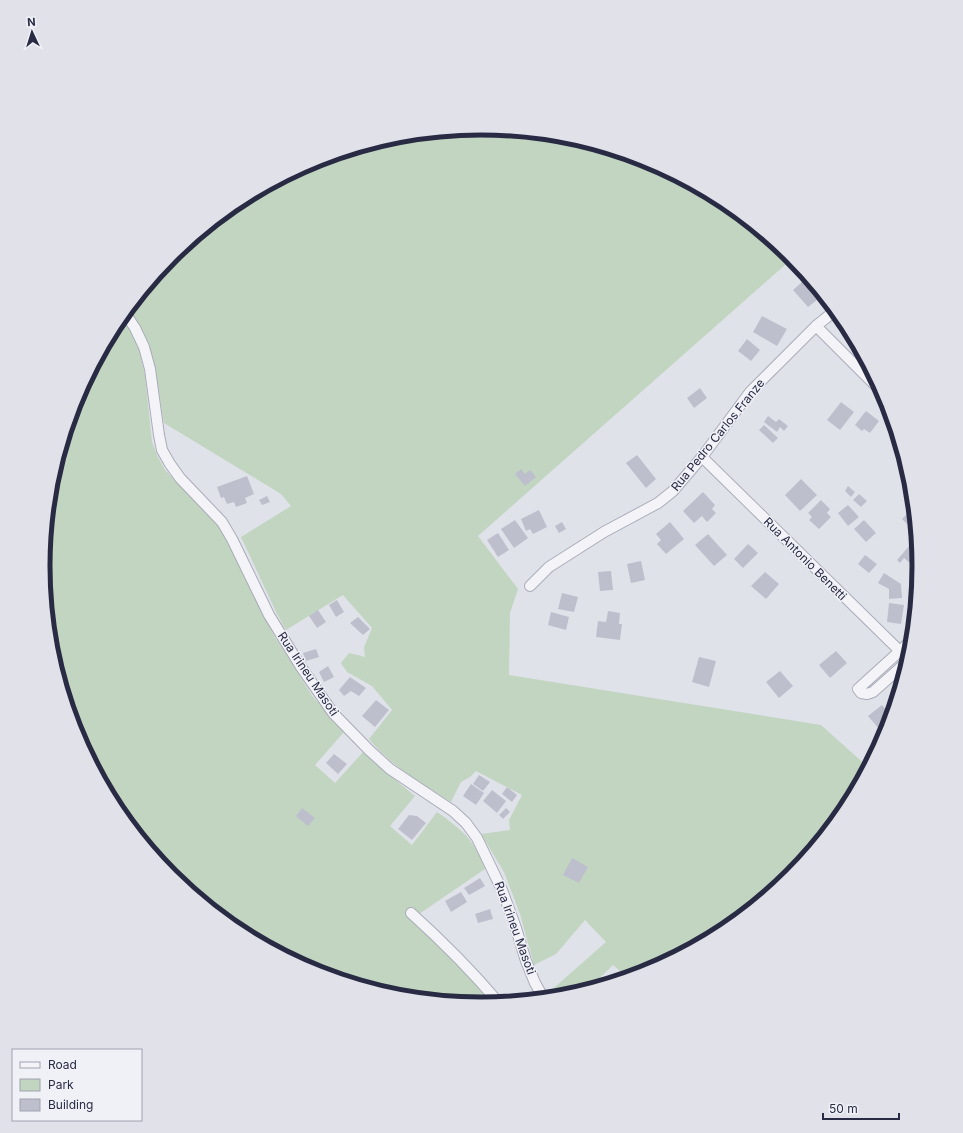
<svg xmlns="http://www.w3.org/2000/svg" width="963" height="1133" font-family="Inter,sans-serif">
  <style>
    .green { fill: #c1d5c1 }
    .building { fill: #bdbfcd }
    .lines { fill: none; stroke-linecap: round; stroke-linejoin: round }
    .street-casing { stroke: #a9abb8; stroke-width: 12 }
    .street { stroke: #f4f4f8; stroke-width: 10 }
    .labels { text-anchor: middle; stroke-width: 3; stroke-linejoin: round; paint-order: stroke }
    .street-label { font-size: 12px; fill: #282b43; stroke: #f0f1f7 }
    .rim { fill: none; stroke: #282b43; stroke-width: 5 }
  </style>
  <rect width="100%" height="100%" fill="#e0e2ea"/>
  <g class="green">
    <path d="M482,128L567,136L650,161L725,202L793,258L478,536L518,589L510,613L509,675L821,725L869,768L846,810L791,877L725,931L649,972L628,978L613,965L586,991L567,997L551,998L548,993L606,942L585,920L556,954L534,965L520,914L504,872L481,834L510,830L509,820L522,795L476,771L470,777L461,782L451,802C421,783 392,767 369,739L392,710L372,686L347,672L341,663L349,653L365,657L364,647L372,628L343,595L286,630L277,614L241,537L291,506L281,494L164,423C157,379 154,347 128,309L172,256L238,202L314,161L396,136Z"/>
    <path d="M122,317L133,332L139,350L145,375L152,442L157,455L165,470L217,524L232,549L273,634L313,697L344,732L315,765L335,783L364,751L388,774L415,796L390,826L412,845L437,812C451,822 467,833 476,849C480,855 482,862 485,869L419,914L413,908L407,915L448,952L493,1004L481,1005L396,997L313,972L238,931L171,876L117,810L76,734L51,652L43,566L51,481L76,398L117,323Z"/>
  </g>
  <g class="building">
    <polygon points="802,282 817,300 808,307 793,290"/>
    <polygon points="762,316 787,329 777,346 753,332"/>
    <polygon points="747,339 760,350 751,361 738,351"/>
    <polygon points="700,388 707,398 694,408 687,398"/>
    <polygon points="841,402 854,412 840,430 827,420"/>
    <polygon points="866,411 879,421 870,433 864,429 862,431 855,425"/>
    <polygon points="768,416 776,422 779,419 788,426 784,431 780,427 777,432 764,422"/>
    <polygon points="764,425 778,438 773,443 759,430"/>
    <polygon points="637,455 656,479 646,488 626,463"/>
    <polygon points="521,469 525,474 530,470 536,477 525,486 515,474"/>
    <polygon points="247,476 254,494 245,498 247,503 236,507 234,502 227,504 224,497 221,498 217,487"/>
    <polygon points="801,479 817,495 800,511 785,495"/>
    <polygon points="848,486 855,492 851,497 845,491"/>
    <polygon points="703,492 715,505 712,509 716,513 707,522 702,516 694,523 683,511"/>
    <polygon points="859,494 867,501 861,507 853,500"/>
    <polygon points="267,496 270,502 262,505 259,500"/>
    <polygon points="821,500 830,509 827,513 831,517 819,529 809,520 812,517 808,513"/>
    <polygon points="848,505 859,517 848,526 838,513"/>
    <polygon points="914,507 916,531 915,532 902,519"/>
    <polygon points="539,510 547,527 533,534 530,529 526,531 521,519"/>
    <polygon points="515,520 528,538 514,548 501,529"/>
    <polygon points="864,520 876,533 866,542 854,529"/>
    <polygon points="562,522 566,529 559,533 555,526"/>
    <polygon points="670,522 684,539 666,554 657,544 661,540 656,534"/>
    <polygon points="498,533 509,550 498,557 487,540"/>
    <polygon points="708,534 727,555 714,566 695,545"/>
    <polygon points="917,538 918,547 913,542"/>
    <polygon points="748,544 758,553 743,568 734,559"/>
    <polygon points="910,545 919,552 920,566 917,569 904,558 900,563 897,560"/>
    <polygon points="865,555 877,564 869,573 858,564"/>
    <polygon points="641,561 645,580 631,583 627,564"/>
    <polygon points="611,571 613,590 600,591 598,572"/>
    <polygon points="765,572 779,584 766,599 751,586"/>
    <polygon points="884,573 901,584 902,598 889,599 889,589 878,583"/>
    <polygon points="562,593 578,597 574,612 558,609"/>
    <polygon points="337,600 344,612 336,617 329,605"/>
    <polygon points="889,603 904,605 901,624 887,622"/>
    <polygon points="318,610 326,622 317,628 309,616"/>
    <polygon points="608,611 620,613 619,624 622,624 620,640 596,637 598,621 606,622"/>
    <polygon points="551,612 569,617 566,630 548,625"/>
    <polygon points="358,617 370,629 363,635 350,623"/>
    <polygon points="316,649 319,657 306,661 303,653"/>
    <polygon points="836,651 847,663 830,678 819,665"/>
    <polygon points="699,657 716,661 709,687 692,682"/>
    <polygon points="328,666 334,677 324,682 319,672"/>
    <polygon points="780,671 793,686 779,698 766,682"/>
    <polygon points="350,677 366,688 359,696 351,691 344,696 339,690"/>
    <polygon points="900,692 897,700 894,698"/>
    <polygon points="376,700 389,710 375,727 362,716"/>
    <polygon points="882,705 892,717 891,720 880,730 868,716"/>
    <polygon points="334,754 347,764 338,774 326,763"/>
    <polygon points="479,775 490,782 483,791 473,784"/>
    <polygon points="471,784 484,793 476,805 463,796"/>
    <polygon points="507,787 517,795 512,802 502,794"/>
    <polygon points="492,790 506,801 497,813 483,801"/>
    <polygon points="302,808 315,818 308,826 296,816"/>
    <polygon points="506,808 510,812 503,819 499,815"/>
    <polygon points="409,815 417,816 426,823 412,840 398,829"/>
    <polygon points="572,858 588,867 579,883 563,875"/>
    <polygon points="480,878 485,886 469,895 464,888"/>
    <polygon points="461,892 467,902 451,912 445,901"/>
    <polygon points="490,909 493,919 478,923 475,914"/>
    <polygon points="603,978 607,983 605,985 592,989 591,988"/>
  </g>
  <g class="lines">
    <defs>
      <g id="street">
        <polyline points="125,313 135,328 144,347 150,369 159,435 162,450 170,464 180,478 222,522 232,539 269,615 301,667 333,713 369,750 390,769 453,811 466,823 477,838 502,890 516,928 526,961 535,983 544,999"/>
        <polyline points="816,326 884,394"/>
        <polyline points="702,457 909,660"/>
        <polyline points="530,586 549,567 604,532 658,503 673,491 702,457 750,392 816,326 836,310"/>
        <polyline points="909,660 873,692 867,694 861,693 858,689 913,639"/>
        <path d="M411,913C442,941 472,971 499,1003"/>
      </g>
    </defs>
    <use href="#street" class="street-casing"/>
    <use href="#street" class="street"/>
  </g>
  <g class="labels">
    <g class="street-label">
      <text transform="translate(718 435) rotate(-51)" y="4">Rua Pedro Carlos Franze</text>
      <text transform="translate(805 559) rotate(45)" y="4">Rua Antonio Benetti</text>
      <text transform="translate(308 674) rotate(56)" y="4">Rua Irineu Masoti</text>
      <text transform="translate(515 928) rotate(70)" y="4">Rua Irineu Masoti</text>
    </g>
  </g>
  <path d="M0 0H963V1133H0ZM50 566a431 431 0 1 1 862 0a431 431 0 1 1-862 0Z" fill="#e0e1e9" fill-rule="evenodd"/>
  <path class="rim" d="M50 566a431 431 0 1 1 862 0a431 431 0 1 1-862 0Z"/>
  <rect x="12" y="1049" width="130" height="72" fill="#f0f1f7" stroke="#a0a2af"/>
  <rect x="20" y="1062" width="20" height="6" fill="#f4f4f8" stroke="#a0a2af"/>
  <text x="48" y="1069" font-size="12" fill="#282b43">Road</text>
  <rect x="20" y="1079" width="20" height="12" fill="#c1d5c1" stroke="#a0a2af"/>
  <text x="48" y="1089" font-size="12" fill="#282b43">Park</text>
  <rect x="20" y="1099" width="20" height="12" fill="#bdbfcd" stroke="#a0a2af"/>
  <text x="48" y="1109" font-size="12" fill="#282b43">Building</text>
  <g transform="translate(32 32) rotate(356)" stroke="#f0f1f7" stroke-width="3" paint-order="stroke">
  <path d="M0-3L7 15L0 10L-7 15Z" fill="#282b43"/>
  <text y="-6" font-size="11" font-weight="bold" text-anchor="middle" fill="#282b43">N</text>
  </g>
  <path d="M823 1113v6h76v-6" fill="none" stroke="#282b43" stroke-width="2"/>
  <text x="829" y="1113" font-size="12" fill="#282b43" stroke="#f0f1f7" stroke-width="3" paint-order="stroke">50 m</text>
</svg>
